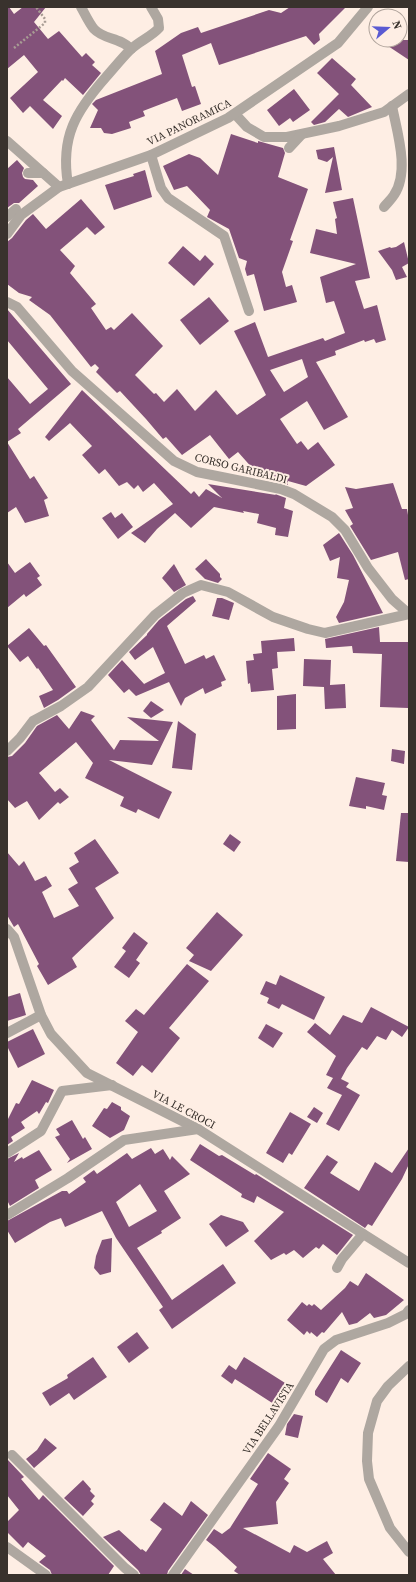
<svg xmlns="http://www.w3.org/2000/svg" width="416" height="1582" font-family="'Source Serif 4',serif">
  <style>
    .building { fill: #83527a; fill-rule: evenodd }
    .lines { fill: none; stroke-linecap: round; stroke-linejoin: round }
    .path { stroke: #a89c94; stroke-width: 2.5; stroke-dasharray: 2 2; stroke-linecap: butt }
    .minor { stroke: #aea7a0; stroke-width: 10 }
    .labels { text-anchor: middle; stroke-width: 4; stroke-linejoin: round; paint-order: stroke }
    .street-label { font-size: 11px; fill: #39322d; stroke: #feeee4 }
  </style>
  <rect width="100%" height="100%" fill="#feeee4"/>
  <g class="building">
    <polygon points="7,7 9,7 14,14 23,7 46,7 34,22 48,39 59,31 82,57 86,53 95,62 92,65 101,73 83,95 65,78 63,81 62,80 43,100 62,116 53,129 30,106 23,113 10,98 38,72 24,55 7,69"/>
    <polygon points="290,7 346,7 319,34 320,40 314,45 306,36 219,65 211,43 182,55 192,87 195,86 201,104 182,111 177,98 143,111 145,116 129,122 131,128 112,134 104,133 101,128 90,128 98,110 92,104 96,100 162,74 155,51 181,33 198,27 201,33 269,10 281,13"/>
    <polygon points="379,40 409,40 409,60"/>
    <polygon points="332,58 356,79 351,85 372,107 348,117 339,109 325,122 314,125 311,122 339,94 317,73"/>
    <polygon points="294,89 310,110 293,122 290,118 279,126 267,110"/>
    <polygon points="231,134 258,143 258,141 283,148 285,153 278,177 308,189 290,240 293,241 282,272 286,287 292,285 297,302 264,311 254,274 247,276 245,269 247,261 239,258 229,229 207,217 210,210 187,186 174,190 163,166 189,154 200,158 218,175"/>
    <polygon points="334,147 342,190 325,193 333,157 327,162 318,159 316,150"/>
    <polygon points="17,160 24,168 22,173 23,177 25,179 33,180 38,186 19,203 14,203 7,208 7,169"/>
    <polygon points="145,170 152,197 114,210 105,185 134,176 133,174"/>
    <path d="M353,198L370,278L355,281L364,309L377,305L386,340L376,343L374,339L365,342L364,340L335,351L336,355L316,362L348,417L324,430L307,401L280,419L297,444L301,441L308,450L318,442L335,465L306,486L288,481V485L261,478L238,452L229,459L210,435L182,455L166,437L163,439L146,419L120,391L117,393L96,372L99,368L95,364L91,367L50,315L29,300L32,297L19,293L7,284V242L12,238L26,220L33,214L46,229L81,199L105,227L95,235L87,227L60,250L75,266L70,273L96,304L91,308L106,330L111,327L114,330L132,313L163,346L135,375L154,394L156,393L164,402L177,389L195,411L216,390L237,415L266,395L234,331L255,322L268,357L323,338L325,341L345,333L334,301L326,303L320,277L356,264L310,253L316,229L337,234L335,219L337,218L333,202ZM302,359L308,377L284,392L270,370Z"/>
    <polygon points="404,242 409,263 402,267 407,277 396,280 392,270 378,251 390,247 391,248 396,247"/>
    <polygon points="183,246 200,261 205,255 214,264 194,286 168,263"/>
    <polygon points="209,297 229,321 200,345 180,320"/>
    <polygon points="7,309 71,384 18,429 21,433 7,442 30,479 34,476 48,498 44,500 49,516 25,523 16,507 7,513 7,377 30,404 48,389 7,340"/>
    <polygon points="82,390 191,494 194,491 199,497 206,489 222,498 208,484 276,495 275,494 286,498 284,508 293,511 288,537 275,535 276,528 257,523 259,514 243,511 244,513 214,507 191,528 175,513 157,529 145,543 131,533 173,504 154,483 143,492 138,485 134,489 127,482 119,486 105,469 99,474 82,455 92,446 70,423 49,441 45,437"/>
    <polygon points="393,483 402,509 407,509 409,521 409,579 405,580 398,552 371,560 350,526 353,524 345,510 353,508 345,487 356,489"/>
    <polygon points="111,512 115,518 122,513 133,527 118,539 102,518"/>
    <polygon points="339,533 353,555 383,613 339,623 336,617 344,602 349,580 337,578 340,557 330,561 323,545"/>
    <polygon points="206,559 220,574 220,577 222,579 218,583 205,579 195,569"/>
    <polygon points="7,562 15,573 30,562 40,576 37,578 42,585 26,597 24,594 7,608"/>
    <polygon points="174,564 186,585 174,592 162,578"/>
    <polygon points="193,596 196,601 167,626 185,664 204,655 206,659 214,655 226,680 221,682 222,686 205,694 203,688 185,698 181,706 169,682 136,696 129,689 124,693 108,675 122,660 145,685 144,684 165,673 153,647 135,660 129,652 147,635 147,634 159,620 186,599"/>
    <polygon points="217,598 222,598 234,603 229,620 212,616"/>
    <polygon points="379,627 380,642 409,642 408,708 380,707 382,654 353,653 352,646 326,648 325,639"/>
    <polygon points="29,628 44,646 46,645 76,687 58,700 44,708 39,696 53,690 38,668 37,669 28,656 20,662 7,646"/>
    <polygon points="294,638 295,651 277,652 278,668 272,669 274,690 251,692 250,683 248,684 246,661 254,660 253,654 262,653 261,641"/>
    <polygon points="304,659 331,660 330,685 345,684 346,708 325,709 324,687 303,686"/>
    <polygon points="296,694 296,729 277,730 277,696"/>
    <polygon points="151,701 164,710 151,718 143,711"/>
    <polygon points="81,711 95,716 91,720 114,750 120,740 159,741 127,717 173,722 152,765 109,760 172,792 159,819 138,809 136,813 120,806 124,797 85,778 93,763 76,742 39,773 55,792 60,788 69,797 60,804 58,802 39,820 27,801 15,808 7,799 7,757 12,756 25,743 37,726 57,715 69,729"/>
    <polygon points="178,721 196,734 192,770 172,768"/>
    <polygon points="392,749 405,751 404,764 391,761"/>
    <polygon points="356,777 385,783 382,795 387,796 384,810 366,806 366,809 349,806"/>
    <polygon points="401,813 409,813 409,862 396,861"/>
    <polygon points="230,834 241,842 234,852 223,844"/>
    <polygon points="95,839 119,873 95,888 114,918 72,958 77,967 48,985 37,966 39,964 18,924 14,927 7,915 7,852 19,866 24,861 35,881 46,876 52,886 42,892 54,918 79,906 68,889 78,883 69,868 79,862 74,853"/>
    <polygon points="217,912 243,935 211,971 189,961 194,955 186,948"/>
    <polygon points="134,932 148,943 136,960 140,963 129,978 114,967 126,951 122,948"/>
    <polygon points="187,964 209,981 169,1028 180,1038 152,1073 142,1065 133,1076 116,1063 138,1032 125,1021 136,1009 144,1015"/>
    <polygon points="280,975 325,997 314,1020 282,1004 279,1009 267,1003 269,998 260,994 266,981 276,985"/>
    <polygon points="20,993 26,1015 7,1021 7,997"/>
    <polygon points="371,1007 409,1027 402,1037 392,1030 386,1040 377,1036 367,1050 362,1047 347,1068 341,1079 349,1083 346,1087 360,1095 339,1131 326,1124 342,1095 327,1088 333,1078 326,1075 336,1056 307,1032 315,1023 330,1035 343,1015 362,1023"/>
    <polygon points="266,1024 283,1033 273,1048 258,1038"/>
    <polygon points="33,1029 45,1054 18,1068 7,1046 7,1042"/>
    <polygon points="32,1080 54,1090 48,1103 46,1102 39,1114 37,1111 21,1122 25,1128 11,1137 13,1141 7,1145 7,1121 16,1103 19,1104"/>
    <polygon points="112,1102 121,1107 121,1110 130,1116 124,1130 110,1138 92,1126 104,1108 107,1109"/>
    <polygon points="314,1107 323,1113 317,1123 307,1117"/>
    <polygon points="290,1112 311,1124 292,1155 289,1153 283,1163 266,1153"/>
    <polygon points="72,1120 83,1139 85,1137 92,1149 67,1163 70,1159 55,1137 60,1135 56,1129"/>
    <polygon points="200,1144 219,1156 222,1155 255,1175 256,1174 353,1235 337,1255 323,1244 319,1249 316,1247 303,1258 294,1250 286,1255 284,1253 271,1260 254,1241 284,1212 257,1196 254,1203 241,1197 242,1194 190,1160"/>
    <path d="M151,1148L155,1154L163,1149L170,1160L172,1156L190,1174L164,1191L181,1218L161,1231L162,1233L137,1248L172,1300L223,1264L236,1283L172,1329L159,1310L163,1307L116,1238L102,1211L65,1227L61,1218L50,1222L15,1243L7,1230V1221L62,1191H67L69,1194L86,1182L83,1178L94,1170L97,1174L127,1153L132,1159ZM140,1184L157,1211L129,1227L116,1202Z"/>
    <polygon points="409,1148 409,1164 402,1179 372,1226 368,1224 365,1228 304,1188 327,1155 338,1162 330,1173 359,1191 375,1162 392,1173"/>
    <polygon points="39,1150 52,1170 35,1180 39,1188 10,1206 7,1200 7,1159 19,1153 14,1162 22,1157 23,1159"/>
    <polygon points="221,1215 243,1222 249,1231 226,1247 209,1224"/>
    <polygon points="112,1238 111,1272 100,1275 94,1268 96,1256 102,1240"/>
    <polygon points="366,1273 404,1300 386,1315 374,1318 370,1313 357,1323 349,1325 342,1312 324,1333 322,1332 317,1337 311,1332 310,1334 307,1331 304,1335 287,1320 302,1302 307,1306 309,1304 312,1306 314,1304 321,1310 345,1288 350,1281 358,1286"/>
    <polygon points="137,1332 149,1348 129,1363 117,1347"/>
    <polygon points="341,1350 361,1363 348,1383 341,1378 327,1403 315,1395 315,1391"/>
    <polygon points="93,1357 107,1377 74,1400 69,1393 50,1406 42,1393 68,1378 67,1375"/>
    <polygon points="244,1357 293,1388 280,1408 235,1379 232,1384 221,1376 229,1365 236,1370"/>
    <polygon points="294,1414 303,1416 298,1438 285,1435 287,1424"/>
    <polygon points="45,1438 57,1448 34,1468 26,1459 37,1450"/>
    <polygon points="268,1453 291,1469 284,1479 289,1483 276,1502 278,1524 243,1528 290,1553 294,1545 307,1552 327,1541 333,1553 323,1559 336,1575 240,1575 234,1571 237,1567 215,1547 206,1540 214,1529 222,1534 230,1528 258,1484 250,1479"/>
    <polygon points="7,1459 24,1477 21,1479 39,1500 43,1495 114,1566 108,1575 52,1575 50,1570 39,1562 46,1556 28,1542 23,1548 7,1532 7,1522 19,1510 7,1495"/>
    <polygon points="83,1480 91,1489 90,1491 95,1496 91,1501 94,1504 83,1516 64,1498"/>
    <polygon points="191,1501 208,1515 168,1571 167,1575 141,1575 138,1570 103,1537 119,1530 141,1550 142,1549 146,1552 162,1529 150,1520 164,1502 182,1516"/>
    <polygon points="185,1569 194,1575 181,1575"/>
  </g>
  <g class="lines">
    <polyline class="path" points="14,48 45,23 45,19 36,7"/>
    <g class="minor">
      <path d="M81,7C85,14 89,23 94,29C104,40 120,37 131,49"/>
      <polyline points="235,114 247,127 264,137 287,137 339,126 384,112 409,94"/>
      <polyline points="7,141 59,187"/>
      <polyline points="289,148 302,134"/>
      <polyline points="151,155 161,188 168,198 224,236 249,311"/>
      <polyline points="28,173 43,173"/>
      <path d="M68,184C60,137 76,111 106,77C114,68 122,58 130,50C139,41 151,37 159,28L158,19L151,7"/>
      <path d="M384,207C387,203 391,200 394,195C410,171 397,132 392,106"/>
      <polyline points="7,217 16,209"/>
      <polyline points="7,234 21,215 59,187 151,155 228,118 338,43 368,7"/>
      <polyline points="7,302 17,307 72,371 174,461 197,472 281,489 294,494 332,517 345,530 368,568 392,599 409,614"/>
      <polyline points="7,751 20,738 33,721 61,706 88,687 155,615 183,593 201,585 228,592 273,617 308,629 325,633 409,614"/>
      <polyline points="7,929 14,937 41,1015 51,1034 87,1073 198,1129 409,1263"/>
      <polyline points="7,1033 41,1015"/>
      <polyline points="7,1153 41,1131 62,1091 112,1085"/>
      <polyline points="7,1215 68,1178 124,1140 198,1129"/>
      <polyline points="337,1268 342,1259 363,1234"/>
      <polyline points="409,1366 388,1386 377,1401 368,1433 367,1461 369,1479 390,1528 409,1552"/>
      <polyline points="12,1455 125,1568 134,1575"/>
      <polyline points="7,1547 46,1575"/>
      <polyline points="173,1575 279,1426 324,1349 336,1340 388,1323 406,1314 409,1310"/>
    </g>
  </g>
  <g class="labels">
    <g class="street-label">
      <text transform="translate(189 122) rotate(-26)" y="4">VIA PANORAMICA</text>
      <text transform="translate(241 468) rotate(14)" y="4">CORSO GARIBALDI</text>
      <text transform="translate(184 1109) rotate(28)" y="4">VIA LE CROCI</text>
      <text transform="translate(268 1418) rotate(-57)" y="4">VIA BELLAVISTA</text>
    </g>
  </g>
  <rect width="416" height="1582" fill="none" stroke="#39322d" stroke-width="16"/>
  <g transform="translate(388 28) rotate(71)"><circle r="19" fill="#feeee4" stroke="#afa39b"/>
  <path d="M0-3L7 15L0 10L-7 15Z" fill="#5a5ad2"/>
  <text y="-6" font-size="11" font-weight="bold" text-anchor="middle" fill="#39322d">N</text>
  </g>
</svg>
